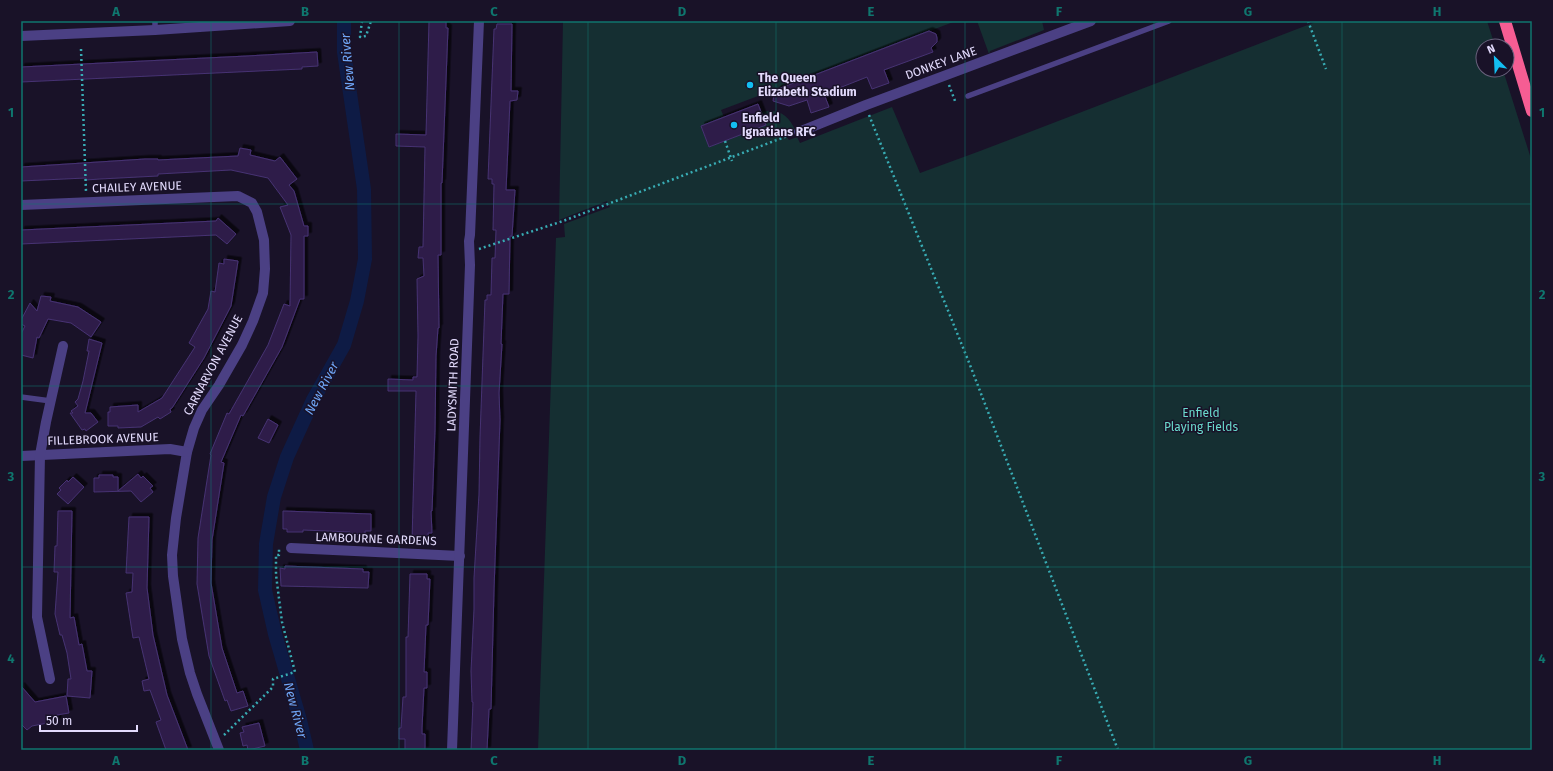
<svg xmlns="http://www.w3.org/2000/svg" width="1553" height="771" font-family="'Fira Sans',sans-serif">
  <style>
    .green { fill: #152f32 }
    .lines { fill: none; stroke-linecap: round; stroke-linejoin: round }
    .canal { stroke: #0e1b45; stroke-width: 14 }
    .building { fill: #2d1f48; stroke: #473273; filter: url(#shadow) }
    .path { stroke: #38acb4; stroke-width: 2.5; stroke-dasharray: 2 3; stroke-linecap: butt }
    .lane { stroke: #4b4084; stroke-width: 5.5 }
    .street { stroke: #4b4084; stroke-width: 10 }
    .highway { stroke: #f65d93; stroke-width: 12 }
    .grid { fill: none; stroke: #0f766e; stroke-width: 1; stroke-opacity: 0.55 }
    .poi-dot { fill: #13bef1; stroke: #191228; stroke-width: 1.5 }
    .labels { text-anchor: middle; stroke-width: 3; stroke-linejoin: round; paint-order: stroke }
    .street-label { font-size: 12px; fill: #e3dbfd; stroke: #191228 }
    .poi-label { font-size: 12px; font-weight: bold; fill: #e3dbfd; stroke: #191228; text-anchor: start }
    .park-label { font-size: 12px; fill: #6adacd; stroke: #191228 }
    .water-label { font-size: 13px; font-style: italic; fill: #6fa6f7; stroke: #191228 }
    .neatline { fill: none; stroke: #0f766e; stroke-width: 1.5 }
    .grid-label { font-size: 13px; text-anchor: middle; font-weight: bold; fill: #0f766e }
  </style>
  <defs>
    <filter id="shadow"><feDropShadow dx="3.5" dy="-3.5" stdDeviation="0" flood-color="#0009"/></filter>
  </defs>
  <rect width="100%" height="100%" fill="#191228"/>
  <g class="green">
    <path d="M563,21H956L721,110L724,117L701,126L709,147L766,125L762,112C778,108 789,115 795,130L785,135L789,140L797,137L800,143L892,107L920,173L980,151L1318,21H1487L1495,46H1483V70H1503L1532,162V750H538L556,238L565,237L564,224L610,207L607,201L559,220Z"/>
    <polygon points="977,21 1042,21 1044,30 990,51 989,54"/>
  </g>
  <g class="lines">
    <polyline class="canal" points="307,750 300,720 275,634 265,590 266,544 274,497 287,457 313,400 344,345 357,301 365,259 364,189 344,52 344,21"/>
  </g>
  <g class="building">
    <polygon points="429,21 446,21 446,28 448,28 442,183 441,183 441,255 438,255 439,328 438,328 436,356 435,430 432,511 431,511 432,533 428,533 428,542 412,541 416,391 388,391 388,379 413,380 413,377 417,377 418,336 417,279 424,276 423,258 418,258 419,247 423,247 425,147 396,146 396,134 426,135"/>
    <polygon points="497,24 512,24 511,91 518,91 517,100 510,101 506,190 515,190 512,236 510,236 509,294 503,294 501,344 502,344 499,393 500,420 494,590 491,709 489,709 487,750 471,750 473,702 472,702 471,671 474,609 474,578 479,494 480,437 485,300 487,300 487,295 491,295 492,258 495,258 496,230 493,230 494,184 492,184 492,179 488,179 494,29 496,29"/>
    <polygon points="929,31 936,34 937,38 937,42 931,48 933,52 884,70 889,83 872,89 867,77 824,94 829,107 811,113 807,100 789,106 773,101 774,93 778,89"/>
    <polygon points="317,52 318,66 302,67 302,69 21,82 21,67 247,56"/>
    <polygon points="758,104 766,125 709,147 701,126"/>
    <polygon points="240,148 251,150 250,155 275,161 280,157 297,179 289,185 294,191 304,226 308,226 308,236 304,236 304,299 300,299 282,347 243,416 241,415 221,462 224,463 212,540 211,583 222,648 237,693 243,691 248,706 231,711 227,700 225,701 209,656 197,584 198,538 211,455 210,454 227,413 229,414 268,345 284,304 290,306 291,235 280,207 288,205 268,178 231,170 158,174 158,176 100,179 86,180 86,178 21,181 21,167 145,159 158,159 158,160 238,156"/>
    <polygon points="218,218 236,234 227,244 216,235 21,244 21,230 216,221"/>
    <polygon points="224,259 238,261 231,306 204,358 172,408 170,409 171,412 160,419 158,417 141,427 118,428 118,426 108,426 108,412 110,412 110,407 138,405 138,412 162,398 195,347 189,343 208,309 211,291 215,292 219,263 224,264"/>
    <polygon points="41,296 51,297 50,301 78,307 101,322 91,337 71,323 48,319 39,338 37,337 33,358 21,355 21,334 25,326 21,324 21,320 30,303 37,311"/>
    <polygon points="89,339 102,343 85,413 91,413 98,422 86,431 85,429 82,430 70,413 73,413 71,411 78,406 75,402 78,399 83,381 89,351 87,351"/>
    <polygon points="268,419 278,425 269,443 258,438"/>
    <polygon points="138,474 141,478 143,476 153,486 150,488 153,492 141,502 131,491 94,492 94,478 99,478 99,475 113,475 113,477 118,477 118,491"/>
    <polygon points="73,477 84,487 68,504 57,494 61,490 59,488 67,480 68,482"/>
    <polygon points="58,511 72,511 70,618 74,617 79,645 82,644 87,671 92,671 90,698 67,696 68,679 71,679 67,653 62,635 60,635 55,614 58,572 54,572 55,546 57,546"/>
    <polygon points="283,511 371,514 371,531 365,531 365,535 350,534 350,532 303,530 303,532 287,532 287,529 283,529"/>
    <polygon points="129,517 149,517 147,588 153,635 167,695 188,750 166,750 156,722 161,720 150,690 144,691 142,681 149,679 139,637 133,638 126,593 132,592 133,573 126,573"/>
    <polygon points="285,566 363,569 363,572 369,572 368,588 281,586 280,568 285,569"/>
    <polygon points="410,574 427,574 427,579 430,579 428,625 426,625 424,672 427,672 427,688 424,688 422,728 422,734 425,734 425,750 405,750 405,739 399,739 399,728 401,728 403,697 406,697 406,637 408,637"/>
    <polygon points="21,686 35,702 66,696 69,713 57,715 58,721 32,726 27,730 21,724"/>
    <polygon points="259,723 265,746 248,750 247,745 243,746 240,733 244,732 242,727"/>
  </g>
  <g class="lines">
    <g class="path">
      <polyline points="362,21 360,37 366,36 371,21"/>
      <polyline points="1308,21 1326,69"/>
      <polyline points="81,49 86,192"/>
      <polyline points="949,85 955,101"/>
      <polyline points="869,115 970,365 1118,750"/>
      <polyline points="725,141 732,161"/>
      <polyline points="479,249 563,221 790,135"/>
      <polyline points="224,735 273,687 273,679 295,672 282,622 276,575 276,555 279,555 279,549"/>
    </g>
    <g class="lane">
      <polyline points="155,21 155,30"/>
      <polyline points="968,96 1169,21"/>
      <polyline points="21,397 51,401"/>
    </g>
    <g class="street">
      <polyline points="21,36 155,30 290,21"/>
      <polyline points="799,132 866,105 1091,21"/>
      <polyline points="21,205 238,196 252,203 257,212 264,240 265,269 263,293 253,321 242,345 219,385 202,410 194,428 187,452 176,518 172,555 173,576 182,639 190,673 197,694 219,750"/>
      <polyline points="21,456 170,449 187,452"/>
      <polyline points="291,548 460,556"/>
      <polyline points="50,679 37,617 40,455 46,422 63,346"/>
      <polyline points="452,750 470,265 469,241 470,235 479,21"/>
    </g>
    <polyline class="highway" points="1505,21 1532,111"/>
  </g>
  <path class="grid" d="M211,21V750M399,21V750M588,21V750M776,21V750M965,21V750M1154,21V750M1342,21V750M21,204H1532M21,386H1532M21,567H1532"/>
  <g class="poi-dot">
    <circle cx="750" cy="85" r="4"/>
    <circle cx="734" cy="125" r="4"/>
  </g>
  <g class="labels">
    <g class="street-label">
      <text transform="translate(941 63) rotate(-20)" y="4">DONKEY LANE</text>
      <text transform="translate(137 187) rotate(-2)" y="4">CHAILEY AVENUE</text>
      <text transform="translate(213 365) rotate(-62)" y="4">CARNARVON AVENUE</text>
      <text transform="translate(453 385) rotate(-88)" y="4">LADYSMITH ROAD</text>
      <text transform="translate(103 439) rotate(-2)" y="4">FILLEBROOK AVENUE</text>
      <text transform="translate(376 539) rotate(2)" y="4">LAMBOURNE GARDENS</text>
    </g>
    <g class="poi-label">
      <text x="758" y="82">The Queen<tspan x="758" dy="14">Elizabeth Stadium</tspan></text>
      <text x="742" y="122">Enfield<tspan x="742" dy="14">Ignatians RFC</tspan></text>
    </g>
    <g class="park-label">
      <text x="1201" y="417">Enfield<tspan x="1201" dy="14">Playing Fields</tspan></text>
    </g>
    <g class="water-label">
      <text transform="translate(347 62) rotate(-95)" y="5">New River</text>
      <text transform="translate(321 388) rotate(-62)" y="5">New River</text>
      <text transform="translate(296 710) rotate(75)" y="5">New River</text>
    </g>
  </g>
  <rect width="1553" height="771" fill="none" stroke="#191228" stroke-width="44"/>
  <g transform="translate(1495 58) rotate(336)"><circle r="19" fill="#191228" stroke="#6a627d"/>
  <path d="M0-3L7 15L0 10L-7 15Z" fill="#13bef1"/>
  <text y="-6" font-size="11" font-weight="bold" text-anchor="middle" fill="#e3dbfd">N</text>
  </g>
  <path d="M40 725v6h97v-6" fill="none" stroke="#e3dbfd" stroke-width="2"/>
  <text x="46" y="725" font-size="12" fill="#e3dbfd" stroke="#191228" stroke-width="3" paint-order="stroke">50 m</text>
  <rect x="22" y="22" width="1509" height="727" class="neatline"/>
  <g class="grid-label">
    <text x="116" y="16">A</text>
    <text x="305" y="16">B</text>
    <text x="494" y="16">C</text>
    <text x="682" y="16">D</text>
    <text x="871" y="16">E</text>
    <text x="1059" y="16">F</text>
    <text x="1248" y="16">G</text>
    <text x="1437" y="16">H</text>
    <text x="11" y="117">1</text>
    <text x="1542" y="117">1</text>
    <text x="11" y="299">2</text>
    <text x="1542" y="299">2</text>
    <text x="11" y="481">3</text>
    <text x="1542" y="481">3</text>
    <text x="11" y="663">4</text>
    <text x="1542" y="663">4</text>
    <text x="116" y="765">A</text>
    <text x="305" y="765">B</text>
    <text x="494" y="765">C</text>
    <text x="682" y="765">D</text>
    <text x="871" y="765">E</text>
    <text x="1059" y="765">F</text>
    <text x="1248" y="765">G</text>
    <text x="1437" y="765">H</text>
  </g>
</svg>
